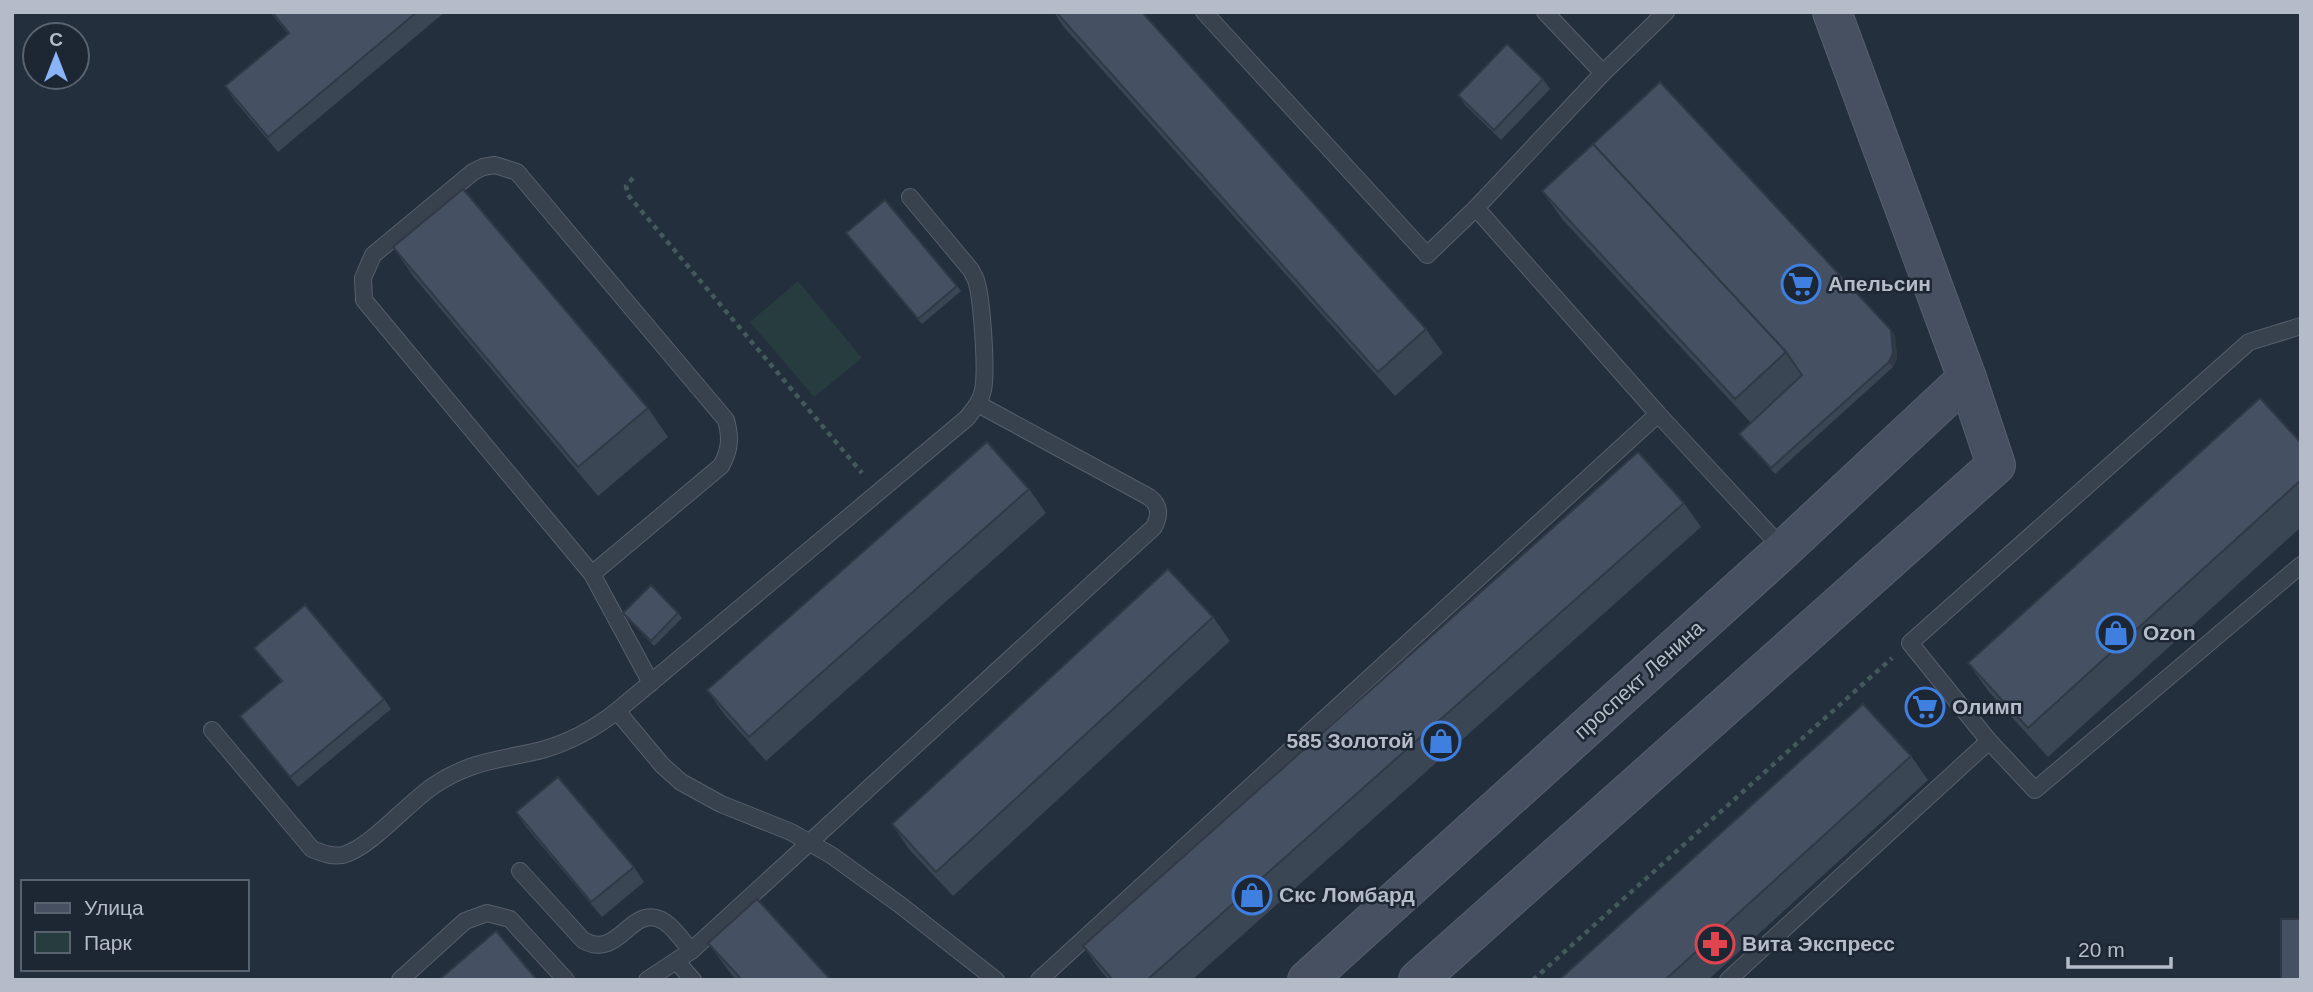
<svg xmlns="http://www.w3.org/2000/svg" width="2313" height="992" font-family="Helvetica,sans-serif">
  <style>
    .green { fill: #263c3f }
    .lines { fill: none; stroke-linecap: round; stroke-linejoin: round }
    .lane-casing { stroke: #565f6c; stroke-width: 18 }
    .secondary-casing { stroke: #565f6c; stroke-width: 40 }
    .path { stroke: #44595c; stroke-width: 4.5; stroke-dasharray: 5 5; stroke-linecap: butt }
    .lane { stroke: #38414e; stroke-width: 16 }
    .secondary { stroke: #465061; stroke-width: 38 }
    .wall { fill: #3b4654 }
    .shaded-wall { fill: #303945 }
    .building { fill: #455162; stroke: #303945; stroke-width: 2 }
    .labels { text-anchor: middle; stroke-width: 5; stroke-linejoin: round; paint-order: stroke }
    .poi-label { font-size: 21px; font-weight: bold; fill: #b4bcc9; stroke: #1d2633; text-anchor: start }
    .street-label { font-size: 21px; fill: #b4bcc9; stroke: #1d2633 }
  </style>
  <rect width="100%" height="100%" fill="#242f3e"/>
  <polygon class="green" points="798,281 862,358 814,397 750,322"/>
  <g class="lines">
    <defs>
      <g id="lane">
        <polyline points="1204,12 1427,255 1476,208"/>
        <polyline points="1545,12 1603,73 1476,208 1658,414 1783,549"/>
        <polyline points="1603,73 1666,12"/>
        <path d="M495,165L517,172L726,420C731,438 730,450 721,466L592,574L364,300L363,278L373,255L473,172L483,167Z"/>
        <polyline points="592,574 651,683"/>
        <polyline points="617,711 662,765 681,782 721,804 791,832 831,855 899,904 996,980"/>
        <path d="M212,730L312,849C322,853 332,857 343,855C373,846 408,802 436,784C473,760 501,760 542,750C570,742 594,729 617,711L967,418C974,409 981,401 983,390C987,371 982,298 976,280L971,270L910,197"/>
        <polyline points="1989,741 1910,643 2249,342 2301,326"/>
        <path d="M520,871L583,940C620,962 631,900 665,922C675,929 684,942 691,951"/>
        <polyline points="677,962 693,980"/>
        <polyline points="400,980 465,921 487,913 510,919 566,980"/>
        <path d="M647,980L691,951L1154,527C1160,515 1160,505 1149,497L978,404"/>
        <polyline points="1039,980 1658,414"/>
        <polyline points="1728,980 1989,741 2035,790 2301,565"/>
      </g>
      <g id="secondary">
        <polyline points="1307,980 1783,550 1967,378"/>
        <polyline points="1418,980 1996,465 1967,378 1832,12"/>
      </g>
    </defs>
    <use href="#lane" class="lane-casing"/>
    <use href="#secondary" class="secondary-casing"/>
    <g class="path">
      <polyline points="633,178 626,186 628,195 862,473"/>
      <polyline points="1533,980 1892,658"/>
    </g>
    <use href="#lane" class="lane"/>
    <use href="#secondary" class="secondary"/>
  </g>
  <g class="wall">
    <polygon points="270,12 445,12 278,152 235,101 225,86 288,34"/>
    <polygon points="1054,12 1142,12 1426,329 1443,353 1395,396 1063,26"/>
    <polygon points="1543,79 1550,89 1501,140 1465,105 1458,95"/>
    <polygon points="1542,191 1891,330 1895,336 1897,358 1893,367 1775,474 1739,434 1751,423 1563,220"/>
    <polygon points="846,233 957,286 961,291 922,324"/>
    <polygon points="393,247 648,408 668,437 598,496 413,276"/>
    <polygon points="2301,443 2301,527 2048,757 1989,692 1968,663"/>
    <polygon points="1029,489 1046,513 766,761 724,714 707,690"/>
    <polygon points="1684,503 1701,527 1192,980 1109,980 1100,970 1083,946"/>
    <polygon points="623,613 678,613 682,618 654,646 627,618"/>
    <polygon points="1213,617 1230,641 953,896 909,849 892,824"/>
    <polygon points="254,648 384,699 391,709 298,787 247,726 240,716 281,681"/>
    <polygon points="1911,756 1928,780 1708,980 1559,980"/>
    <polygon points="516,812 634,867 644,882 602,917 526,827"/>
    <polygon points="708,943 831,980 736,980 729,971"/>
  </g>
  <polygon class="shaded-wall" points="1891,330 1895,336 1897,358 1893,367 1889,362"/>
  <g class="building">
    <polygon points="272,12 417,12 268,137 225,86 289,33"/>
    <polygon points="1056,12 1142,12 1426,329 1378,372"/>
    <polygon points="1507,44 1543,79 1494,130 1458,95"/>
    <polygon points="1660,82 1891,330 1893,353 1889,362 1771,468 1739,434 1802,375 1786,352 1593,144"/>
    <polygon points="1593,144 1786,352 1735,399 1542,191"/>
    <polygon points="463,189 648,408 578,467 393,247"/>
    <polygon points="885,200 957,286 918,319 846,233"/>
    <polygon points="2260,398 2301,443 2301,480 2028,728 1968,663"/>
    <polygon points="987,442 1029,489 749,737 707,690"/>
    <polygon points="1638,452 1684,503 1147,980 1113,980 1083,946"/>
    <polygon points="1168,569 1213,617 936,872 892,824"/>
    <polygon points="651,585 678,613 651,641 623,613"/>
    <polygon points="305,605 384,699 290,777 240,716 282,681 254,648"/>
    <polygon points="1863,704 1911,756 1665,980 1559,980"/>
    <polygon points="558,777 634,867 591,902 516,812"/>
    <polygon points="757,899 831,980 742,980 708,943"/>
    <rect x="2281" y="919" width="20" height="61"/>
    <polygon points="496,931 537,980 442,980 441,978"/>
  </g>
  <defs>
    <symbol id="supermarket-ring" viewBox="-11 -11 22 22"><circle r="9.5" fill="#1d2633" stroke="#3f7fe0" stroke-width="1.5"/><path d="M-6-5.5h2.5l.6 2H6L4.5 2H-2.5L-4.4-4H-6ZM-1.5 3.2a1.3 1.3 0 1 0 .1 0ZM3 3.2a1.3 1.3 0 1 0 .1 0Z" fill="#3f7fe0"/></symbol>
    <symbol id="shop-ring" viewBox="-11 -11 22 22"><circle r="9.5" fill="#1d2633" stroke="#3f7fe0" stroke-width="1.5"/><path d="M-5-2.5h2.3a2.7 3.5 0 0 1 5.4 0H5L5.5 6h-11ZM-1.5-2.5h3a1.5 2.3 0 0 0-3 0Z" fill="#3f7fe0"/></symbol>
    <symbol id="pharmacy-ring" viewBox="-11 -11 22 22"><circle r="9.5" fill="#1d2633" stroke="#e0444e" stroke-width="1.5"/><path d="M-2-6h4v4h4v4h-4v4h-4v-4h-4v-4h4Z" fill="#e0444e"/></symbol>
  </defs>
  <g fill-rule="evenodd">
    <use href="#supermarket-ring" x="1779" y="262" width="44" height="44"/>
    <use href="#shop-ring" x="2094" y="611" width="44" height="44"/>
    <use href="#supermarket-ring" x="1903" y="685" width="44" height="44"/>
    <use href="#shop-ring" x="1419" y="719" width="44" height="44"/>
    <use href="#shop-ring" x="1230" y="873" width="44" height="44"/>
    <use href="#pharmacy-ring" x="1693" y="922" width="44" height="44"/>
  </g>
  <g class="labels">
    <g class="poi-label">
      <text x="1828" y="291">Апельсин</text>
      <text x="2143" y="640">Ozon</text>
      <text x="1952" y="714">Олимп</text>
      <text x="1414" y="748" text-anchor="end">585 Золотой</text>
      <text x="1279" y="902">Скс Ломбард</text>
      <text x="1742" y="951">Вита Экспресс</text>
    </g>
    <g class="street-label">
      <text transform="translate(1639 680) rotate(-42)" y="7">проспект Ленина</text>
    </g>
  </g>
  <rect width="2313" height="992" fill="none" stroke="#b4bcc9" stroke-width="28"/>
  <rect x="21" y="880" width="228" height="91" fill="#1d2633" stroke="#59626f" stroke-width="2"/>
  <rect x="35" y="903" width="35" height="10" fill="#465061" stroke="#59626f" stroke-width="2"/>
  <text x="84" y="915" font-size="21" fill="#b4bcc9">Улица</text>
  <rect x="35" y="932" width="35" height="21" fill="#263c3f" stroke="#59626f" stroke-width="2"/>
  <text x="84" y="950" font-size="21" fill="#b4bcc9">Парк</text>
  <g transform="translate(56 56)"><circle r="33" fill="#1d2633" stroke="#59626f" stroke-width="2"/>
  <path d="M0-5L12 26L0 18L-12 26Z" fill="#8ab4f8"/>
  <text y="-10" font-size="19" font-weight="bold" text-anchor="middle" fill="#b4bcc9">С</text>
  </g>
  <path d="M2068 957v10h103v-10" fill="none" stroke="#b4bcc9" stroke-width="3.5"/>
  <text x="2078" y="957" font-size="21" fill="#b4bcc9" stroke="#1d2633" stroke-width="5" paint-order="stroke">20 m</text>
</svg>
